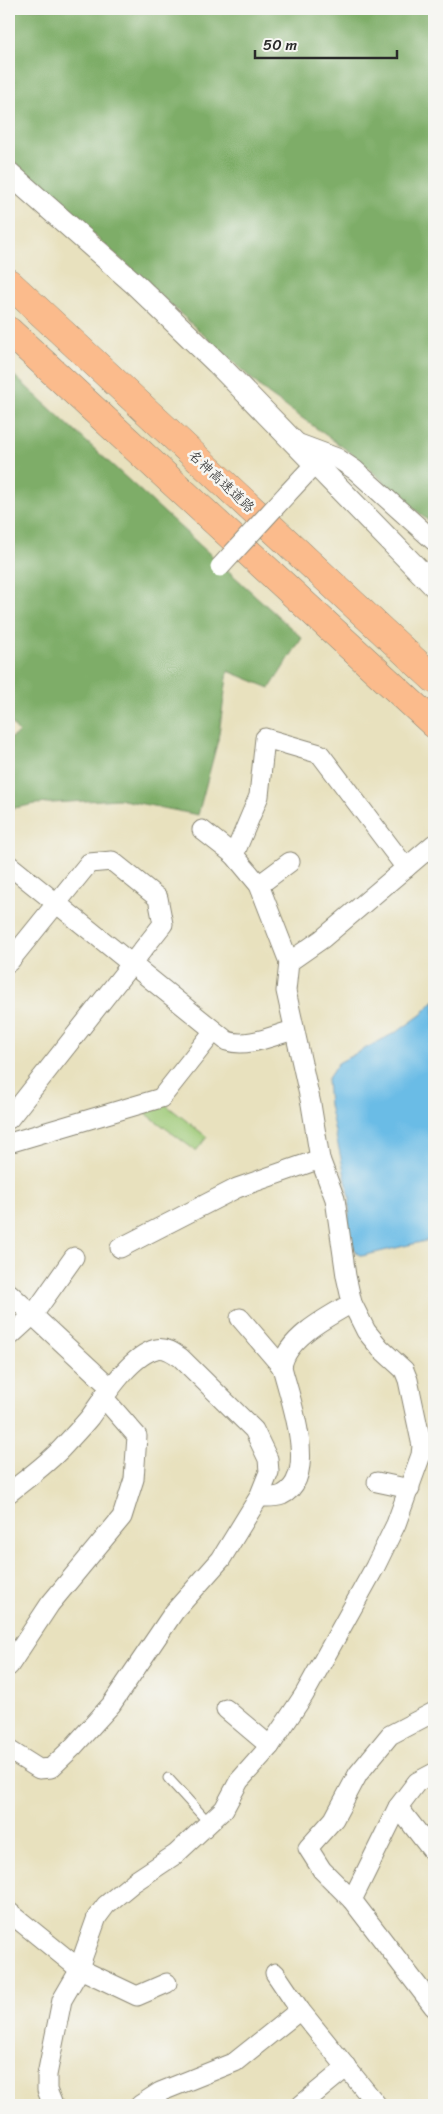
<svg xmlns="http://www.w3.org/2000/svg" width="443" height="2114" font-family="Sriracha,'Klee One',sans-serif">
  <style>
    .green { fill: #9dc976; stroke: #647a50 }
    .forest { fill: #7ead67; stroke: #546c49 }
    .water { fill: #6abce6; stroke: #4a7488 }
    .lines { fill: none; stroke-linecap: round; stroke-linejoin: round }
    .service-casing { stroke: #8a8674; stroke-width: 11 }
    .minor-casing { stroke: #8a8674; stroke-width: 21 }
    .tertiary-casing { stroke: #8a8674; stroke-width: 24 }
    .motorway-casing { stroke: #8a8674; stroke-width: 29 }
    .service { stroke: #fff; stroke-width: 9 }
    .minor { stroke: #fff; stroke-width: 19 }
    .tertiary { stroke: #fff; stroke-width: 22 }
    .motorway { stroke: #fbbb8c; stroke-width: 28 }
    .minor-bridge-casing { stroke: #8a8674; stroke-width: 21; stroke-linecap: butt }
    .minor-bridge { stroke: #fff; stroke-width: 19 }
    .labels { text-anchor: middle; stroke-width: 5; stroke-linejoin: round; paint-order: stroke }
    .street-label { font-size: 14px; fill: #2b2b2b; stroke: #f6f6f2 }
  </style>
  <rect width="100%" height="100%" fill="#f6f6f2"/>
  <filter id="ink" filterUnits="userSpaceOnUse"><feTurbulence type="fractalNoise" baseFrequency=".02" numOctaves="2"/><feDisplacementMap in="SourceGraphic" scale="10" xChannelSelector="R" yChannelSelector="G"/><feConvolveMatrix kernelMatrix="1 2 1 2 8 2 1 2 1" color-interpolation-filters="sRGB"/></filter>
  <filter id="wash" filterUnits="userSpaceOnUse"><feTurbulence type="fractalNoise" baseFrequency=".0096" numOctaves="4" result="noise"/><feDisplacementMap in="SourceGraphic" scale="20" xChannelSelector="R" yChannelSelector="G"/><feGaussianBlur stdDeviation="1.12" result="paint"/><feColorMatrix in="noise" values="0 0 0 0 0 0 0 0 0 0 0 0 0 0 0 0 0 1.4 0 .05"/><feComposite in="paint" operator="in"/></filter>
  <g filter="url(#wash)">
    <rect width="100%" height="100%" fill="#e8e1be"/>
    <polygon class="green" points="165,1104 207,1137 196,1151 144,1112"/>
    <g class="forest">
      <polygon points="9,9 434,9 434,526 351,453 267,393 9,157"/>
      <polygon points="9,371 302,638 270,688 228,671 218,740 198,815 118,799 36,804 9,809 9,739 19,733 9,720"/>
    </g>
    <polygon class="water" points="434,1000 434,1239 362,1256 356,1253 348,1231 350,1198 329,1105 327,1080 338,1063 400,1030 422,1014"/>
  </g>
  <g filter="url(#ink)">
    <g class="lines">
      <defs>
        <polyline id="service" points="168,1778 209,1823"/>
        <g id="minor">
          <polyline points="294,442 337,458 355,470 434,541"/>
          <polyline points="287,494 315,464"/>
          <polyline points="202,830 234,855 259,885 289,962"/>
          <polyline points="234,855 259,796 265,738 320,754 406,868"/>
          <path d="M9,865L227,1041C248,1048 274,1035 294,1030"/>
          <polyline points="259,885 290,862"/>
          <polyline points="9,962 89,863 112,861 158,898 163,924 9,1119"/>
          <polyline points="9,1143 161,1098 214,1031"/>
          <polyline points="120,1248 237,1188 320,1159"/>
          <polyline points="9,1293 110,1387"/>
          <polyline points="240,1318 282,1367"/>
          <polyline points="9,1337 33,1315 74,1257"/>
          <polyline points="377,1482 410,1489"/>
          <path d="M9,1493C26,1479 46,1465 62,1448C71,1438 81,1428 90,1417C105,1396 130,1356 156,1349C166,1347 174,1353 181,1358L254,1430L268,1459L269,1472L259,1497L221,1559L174,1612L111,1705L73,1747L51,1768L39,1769L9,1750"/>
          <path d="M259,1497C266,1497 274,1498 282,1495C320,1477 289,1396 282,1367C286,1338 329,1316 352,1303"/>
          <polyline points="9,1666 50,1604 122,1517 134,1479 137,1436 103,1397"/>
          <polyline points="226,1709 270,1746"/>
          <polyline points="434,1773 417,1782 398,1807 352,1900 434,2007"/>
          <polyline points="398,1807 434,1853"/>
          <polyline points="352,1900 322,1870 308,1848 334,1819 358,1774 390,1735 434,1712"/>
          <polyline points="9,1912 78,1968 137,1996 167,1983"/>
          <polyline points="275,1973 300,2010 377,2105"/>
          <polyline points="53,2105 47,2090 47,2075 62,2000 76,1976 97,1917 106,1905 134,1882 176,1854 224,1809 239,1781 270,1746 304,1695 375,1567 396,1524 421,1455 422,1446 408,1380 404,1370 380,1348 366,1331 352,1303 346,1276 335,1199 320,1159 311,1104 286,991 289,962 322,939 434,844"/>
          <polyline points="140,2105 160,2092 235,2062 300,2010"/>
          <polyline points="301,2105 347,2067"/>
        </g>
        <polyline id="tertiary" points="9,173 136,285 217,363 434,586"/>
        <g id="motorway">
          <polyline points="9,283 434,679"/>
          <polyline points="9,331 434,724"/>
        </g>
      </defs>
      <use href="#service" class="service-casing"/>
      <use href="#minor" class="minor-casing"/>
      <use href="#tertiary" class="tertiary-casing"/>
      <use href="#motorway" class="motorway-casing"/>
      <use href="#service" class="service"/>
      <use href="#minor" class="minor"/>
      <use href="#tertiary" class="tertiary"/>
      <use href="#motorway" class="motorway"/>
      <defs>
        <polyline id="minor-bridge" points="220,567 287,494"/>
      </defs>
      <use href="#minor-bridge" class="minor-bridge-casing"/>
      <use href="#minor-bridge" class="minor-bridge"/>
    </g>
  </g>
  <g class="labels">
    <g class="street-label">
      <text transform="translate(222 481) rotate(43)" y="5">名神高速道路</text>
    </g>
  </g>
  <rect width="443" height="2114" fill="none" stroke="#f6f6f2" stroke-width="30"/>
  <path d="M255 50v8h142v-8" fill="none" stroke="#2b2b2b" stroke-width="2.5"/>
  <text x="263" y="50" font-size="15" fill="#2b2b2b" stroke="#f6f6f2" stroke-width="4" paint-order="stroke">50 m</text>
</svg>
